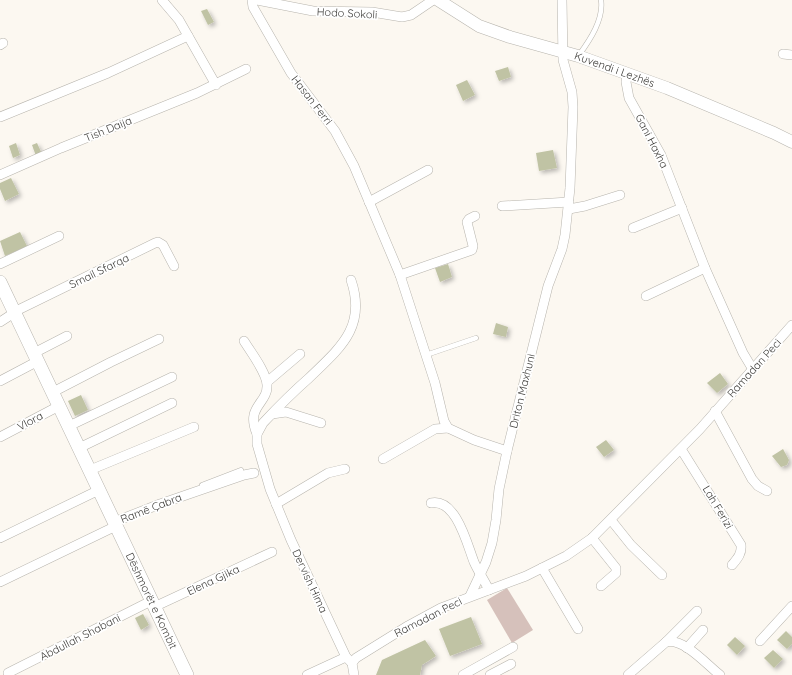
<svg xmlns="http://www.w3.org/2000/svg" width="792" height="675" font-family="Quicksand,sans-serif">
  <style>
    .green { fill: #d6c1bb }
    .building { fill: #c0c3a4; filter: url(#shadow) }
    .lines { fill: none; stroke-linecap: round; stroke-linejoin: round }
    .service-casing { stroke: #b7b4ad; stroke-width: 5.5 }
    .minor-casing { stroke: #b7b4ad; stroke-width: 10 }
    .tertiary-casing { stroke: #b7b4ad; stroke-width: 13 }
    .secondary-casing { stroke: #b7b4ad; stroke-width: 14 }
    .service { stroke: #fff; stroke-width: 4.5 }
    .minor { stroke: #fff; stroke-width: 9 }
    .tertiary { stroke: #fff; stroke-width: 12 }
    .secondary { stroke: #fff; stroke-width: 13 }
    .labels { text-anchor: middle; stroke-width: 3.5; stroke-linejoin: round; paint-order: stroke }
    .street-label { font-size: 11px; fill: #3d3c39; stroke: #fff }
  </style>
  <defs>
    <filter id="shadow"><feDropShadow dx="2.5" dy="2.5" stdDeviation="2" flood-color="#0004"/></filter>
  </defs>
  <rect width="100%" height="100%" fill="#fcf8f1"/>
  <polygon class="green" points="507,588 533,630 512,643 487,600"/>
  <g class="building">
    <polygon points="207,9 214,22 208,25 201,11"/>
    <polygon points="508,67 511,77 499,81 495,71"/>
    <polygon points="467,80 475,95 463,101 456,85"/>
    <polygon points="16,143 20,155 13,158 9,146"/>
    <polygon points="37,143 42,154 36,156 32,145"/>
    <polygon points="553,150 557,168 539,171 536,153"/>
    <polygon points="11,178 19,194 5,201 0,189 0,183"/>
    <polygon points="20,232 27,246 5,256 0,241"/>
    <polygon points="448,264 452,277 440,282 435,268"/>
    <polygon points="496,323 508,327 506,337 493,334"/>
    <polygon points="720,373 728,384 717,393 707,383"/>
    <polygon points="81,395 88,410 75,416 68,401"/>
    <polygon points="606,440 614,450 604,457 596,447"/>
    <polygon points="783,449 789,460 787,465 781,467 772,456"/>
    <polygon points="143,614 149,625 141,630 135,618"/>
    <polygon points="471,617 482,644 450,656 439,629"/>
    <polygon points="786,631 792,637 792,644 787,649 777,640"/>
    <polygon points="735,637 745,646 737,655 727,645"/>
    <polygon points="425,640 436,656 422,665 420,675 376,675 382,660"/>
    <polygon points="773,650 783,659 774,668 764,658"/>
  </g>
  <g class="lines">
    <defs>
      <g id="service">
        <path d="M579,55C590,40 604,19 601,0"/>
        <polyline points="426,355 476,338"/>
        <polyline points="202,485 241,470"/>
      </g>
      <g id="minor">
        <polyline points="162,0 179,20 216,85"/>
        <polyline points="252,0 253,7 291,73 335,131 354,166 400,275 435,383 444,421 448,428 474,440 507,451"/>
        <polyline points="257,0 313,11 372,12 402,17 411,15 433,0"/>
        <polyline points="0,45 3,43"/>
        <polyline points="783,54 792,55"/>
        <polyline points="627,74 626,82 629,98 661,155 705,268 743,353 752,368"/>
        <polyline points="0,117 108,73 188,36"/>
        <polyline points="0,175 61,148 197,93 246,69"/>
        <polyline points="369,202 428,170"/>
        <polyline points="502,206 569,202"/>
        <polyline points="569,209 585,206 620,195"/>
        <polyline points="633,228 682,208"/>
        <polyline points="0,264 59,236"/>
        <polyline points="400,275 472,250 473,246 467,222 469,219 475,216"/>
        <path d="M351,280C367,327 340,348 309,378C293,392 278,407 263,423L257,434V444L270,489L291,540L346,657L352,663"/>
        <polyline points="646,296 705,268"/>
        <polyline points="0,322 20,309 155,243 158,242 163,245 174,266"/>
        <path d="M244,341C250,351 267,373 267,385C268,404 245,406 257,434"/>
        <polyline points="34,353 67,336"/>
        <polyline points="0,381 38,361"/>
        <polyline points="267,382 300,354"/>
        <polyline points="53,392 111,362 159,339"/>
        <polyline points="715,411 752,479 758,486 767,491"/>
        <polyline points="272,414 286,412 321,423"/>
        <polyline points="69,426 172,377"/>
        <polyline points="0,437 59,406"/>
        <polyline points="79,448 172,403"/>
        <path d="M681,449L741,545C742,554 737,559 732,565"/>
        <polyline points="383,459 435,429 448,428"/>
        <polyline points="90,470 194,427"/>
        <path d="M431,503C456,498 467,544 474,562C478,571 484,580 489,590"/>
        <polyline points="276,504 328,473 345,469"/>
        <polyline points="611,520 631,545 662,575"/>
        <polyline points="114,522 160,504 244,475 254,473"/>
        <polyline points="0,538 99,490"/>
        <polyline points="592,538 616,568 616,573 601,586"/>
        <polyline points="542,568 578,629"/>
        <polyline points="0,582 116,526"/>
        <polyline points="470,596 486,562 492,543 496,520 499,489 507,451 548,286 562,249 565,235 570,188 573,107 572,92 563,60 562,0"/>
        <polyline points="154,607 272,552"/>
        <polyline points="760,641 792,606"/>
        <polyline points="666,642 697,611"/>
        <polyline points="687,648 703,630"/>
        <polyline points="8,673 151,601"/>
        <polyline points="307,675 346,657"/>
        <polyline points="354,675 352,663 356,658 406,627 441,608 526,576 566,556 592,538 700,429 792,325"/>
        <polyline points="463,675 513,647"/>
        <polyline points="490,675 511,664"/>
        <path d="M628,675L666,642C684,638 706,664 720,675"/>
      </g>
      <g id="tertiary">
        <path id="s1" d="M438,0L479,26L510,37L578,56L667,88L774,133L792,142"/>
      </g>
      <g id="secondary">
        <path id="s2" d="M0,282L187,675"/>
      </g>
    </defs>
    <use href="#service" class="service-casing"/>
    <use href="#minor" class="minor-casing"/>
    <use href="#tertiary" class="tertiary-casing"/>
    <use href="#secondary" class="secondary-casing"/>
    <use href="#service" class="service"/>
    <use href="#minor" class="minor"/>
    <use href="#tertiary" class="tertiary"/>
    <use href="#secondary" class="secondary"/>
  </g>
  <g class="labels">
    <g class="street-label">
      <text transform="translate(347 13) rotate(3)" y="4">Hodo Sokoli</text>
      <text dy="4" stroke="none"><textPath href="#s1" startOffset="191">Kuvendi i Lezhës</textPath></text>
      <text transform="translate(312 100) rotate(52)" y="4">Hasan Ferri</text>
      <text transform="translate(108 129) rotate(-22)" y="4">Tish Daija</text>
      <text transform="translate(652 141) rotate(63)" y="4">Gani Haxha</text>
      <text transform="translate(99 271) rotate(-26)" y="4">Smail Sfarqa</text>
      <text transform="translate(754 368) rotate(-48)" y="4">Ramadan Peci</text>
      <text transform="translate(522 391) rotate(-76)" y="4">Driton Maxhuni</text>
      <text transform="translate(30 421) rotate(-28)" y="4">Vlora</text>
      <text transform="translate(718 507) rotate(59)" y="4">Lah Ferizi</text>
      <text transform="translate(151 508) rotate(-21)" y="4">Ramë Çabra</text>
      <text transform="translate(213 580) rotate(-25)" y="4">Elena Gjika</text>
      <text transform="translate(310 581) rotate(65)" y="4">Dervish Hima</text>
      <text dy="4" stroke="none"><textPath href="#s2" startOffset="353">Dëshmorët e Kombit</textPath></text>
      <text transform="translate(428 617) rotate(-27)" y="4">Ramadan Peci</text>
      <text transform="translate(80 637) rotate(-27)" y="4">Abdullah Shabani</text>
    </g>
  </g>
</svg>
